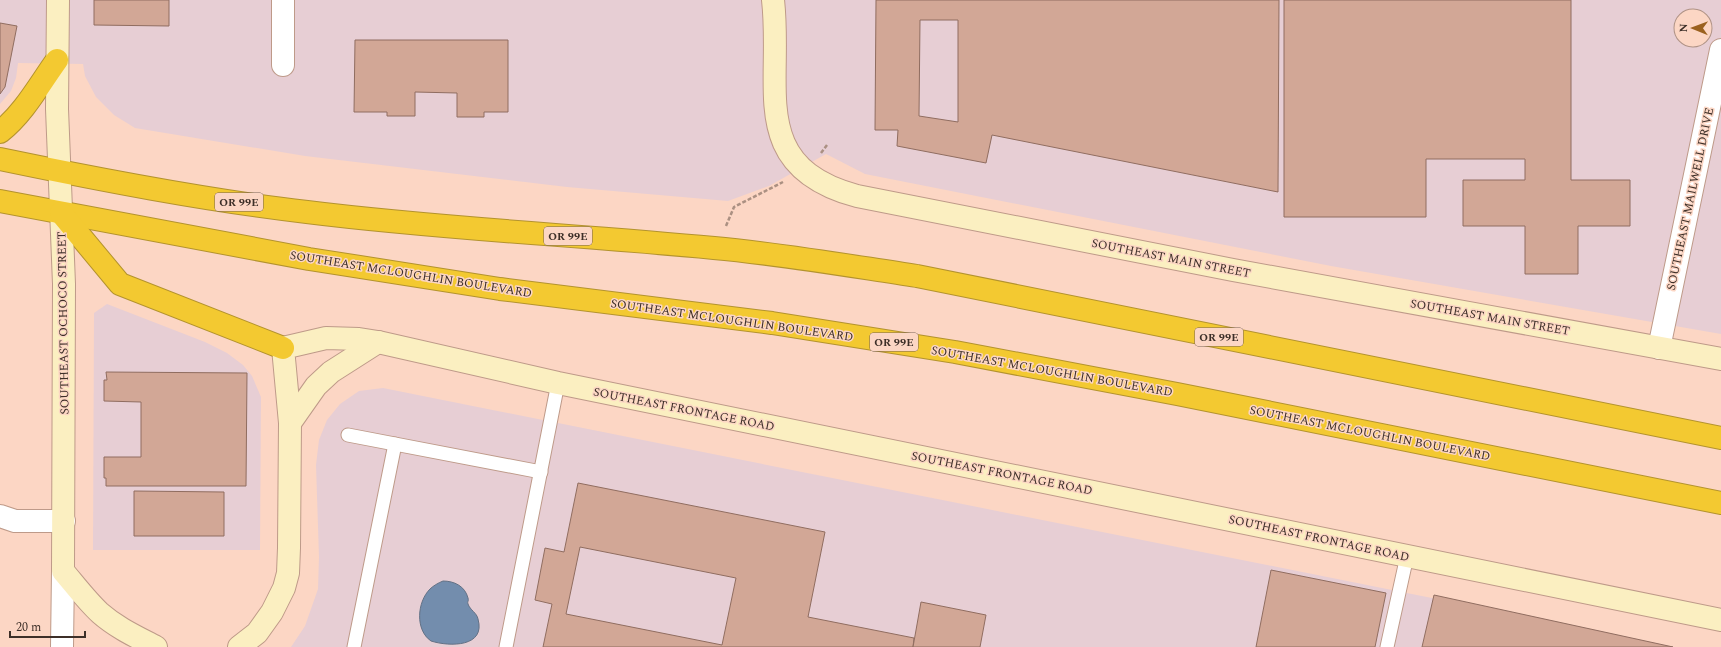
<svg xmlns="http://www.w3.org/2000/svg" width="1721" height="647" font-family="Spectral,serif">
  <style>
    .industrial { fill: #e7ced4; fill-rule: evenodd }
    .water { fill: #738dad; stroke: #637185 }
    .building { fill: #d2a796; stroke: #906d60; fill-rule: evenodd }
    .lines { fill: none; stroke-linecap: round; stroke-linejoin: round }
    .lane-casing { stroke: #be9a89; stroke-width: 15 }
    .street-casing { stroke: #be9a89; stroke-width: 24 }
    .secondary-casing { stroke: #be9a89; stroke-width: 24 }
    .highway-casing { stroke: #b3932e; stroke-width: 24 }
    .path { stroke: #ab9082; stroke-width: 2.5; stroke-dasharray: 4 2; stroke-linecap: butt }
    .lane { stroke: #fff; stroke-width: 13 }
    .street { stroke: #fff; stroke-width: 22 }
    .secondary { stroke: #fbefc1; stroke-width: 22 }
    .highway { stroke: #f3c931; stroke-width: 22 }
    .labels { text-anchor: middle; stroke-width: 3; stroke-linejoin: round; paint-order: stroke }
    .shield { fill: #fcd6c4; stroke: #766157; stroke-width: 1 }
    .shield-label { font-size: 11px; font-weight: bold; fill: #3d2f28 }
    .street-label { font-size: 12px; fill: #3d2f28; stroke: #fcd6c4 }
  </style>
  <rect width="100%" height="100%" fill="#fcd6c4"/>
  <g class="industrial">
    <path d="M0,0H1721V334L1331,266L865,174L826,154L769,186L728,201L567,187L305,156L135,128L114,115L96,97L85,76L83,64L18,63L16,78L11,91L0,104ZM1681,16H1705V40H1681Z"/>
    <polygon points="107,304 205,342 227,353 243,365 252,376 261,397 260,550 93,550 94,313"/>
    <polygon points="383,388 1387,589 1674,647 291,647 305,626 318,589 319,557 316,465 319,440 327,420 340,404 359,391"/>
  </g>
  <path class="water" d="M443,581C454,581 465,586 468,598C469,602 467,601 468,604C470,610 477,613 478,619C486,647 450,647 431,641C415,630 417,602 430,589C433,586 438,583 443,581Z"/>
  <g class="building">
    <polygon points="94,0 169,0 169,26 94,25"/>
    <path d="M876,0H1279L1278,192L992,135L986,163L897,146L898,130H875ZM920,20H958V122L919,116Z"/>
    <polygon points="1284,0 1571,0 1571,180 1630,180 1630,226 1578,226 1578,274 1525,274 1525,226 1463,226 1463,180 1525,180 1525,159 1426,159 1426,217 1284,217"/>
    <polygon points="0,23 17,26 5,87 0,94"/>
    <polygon points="355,40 508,40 508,112 484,112 484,117 457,117 457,93 415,92 415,116 387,116 387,112 354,112"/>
    <polygon points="106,372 247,373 246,486 106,486 106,478 104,478 104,457 141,457 141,402 104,401 104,380 107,380"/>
    <path d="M578,483L825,532L808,617L914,638L913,647H543L552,604L535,600L545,548L564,552ZM580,547L736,578L722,645L566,614Z"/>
    <polygon points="134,491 224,492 224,536 134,536"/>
    <polygon points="1271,570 1386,593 1375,647 1256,647"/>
    <polygon points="1434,595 1673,647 1422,647"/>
    <polygon points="921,602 986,615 980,647 913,647"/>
  </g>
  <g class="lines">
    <defs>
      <g id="lane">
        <polyline points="348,435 541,472"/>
        <polyline points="354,647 395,444"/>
        <polyline points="506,647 558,383"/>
        <polyline points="1387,647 1407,556"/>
      </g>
      <g id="street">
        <polyline points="283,65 283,0"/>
        <polyline points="1659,348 1721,50"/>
        <polyline points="0,516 15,521 64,521"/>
        <polyline points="62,647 63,571"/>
      </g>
      <g id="secondary">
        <path d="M58,0L57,109L64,284L63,571C75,585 87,601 100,613C117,628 137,637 156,647"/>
        <path d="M773,0C783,87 746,166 857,196L1233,270L1721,359"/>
        <polyline points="290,423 316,386 331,372 378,342"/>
        <polyline points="239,647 257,633 272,612 284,588 288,573 289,548 290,423 283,348 326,338 359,339 378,342 558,383 1721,620"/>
      </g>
      <g id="highway">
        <path d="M0,132C24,113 39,85 57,60"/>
        <path d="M0,159C101,180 204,200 307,212C442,229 579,235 714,248C782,254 850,266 917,276L1721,438"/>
        <polyline points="0,201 309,259 500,289 772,323 955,352 1177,394 1721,503"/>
        <polyline points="61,213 120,284 283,348"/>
      </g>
    </defs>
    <use href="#lane" class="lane-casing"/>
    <use href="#street" class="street-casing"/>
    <use href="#secondary" class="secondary-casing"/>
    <use href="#highway" class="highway-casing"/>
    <g class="path">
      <polyline points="821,153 827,145"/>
      <polyline points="726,226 734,207 783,182"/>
    </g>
    <use href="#lane" class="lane"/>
    <use href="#street" class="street"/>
    <use href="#secondary" class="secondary"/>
    <use href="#highway" class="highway"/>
  </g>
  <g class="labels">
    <g class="shield">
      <rect x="215" y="193" width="48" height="18" rx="3"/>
      <rect x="544" y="227" width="48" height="18" rx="3"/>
      <rect x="1195" y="328" width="48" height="18" rx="3"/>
      <rect x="870" y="333" width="48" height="18" rx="3"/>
    </g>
    <g class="shield-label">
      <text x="239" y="206">OR 99E</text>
      <text x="568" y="240">OR 99E</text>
      <text x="1219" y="341">OR 99E</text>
      <text x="894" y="346">OR 99E</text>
    </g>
    <g class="street-label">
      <text transform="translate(1690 199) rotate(-78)" y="4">SOUTHEAST MAILWELL DRIVE</text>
      <text transform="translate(1171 258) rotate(11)" y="4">SOUTHEAST MAIN STREET</text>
      <text transform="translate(411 274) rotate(9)" y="4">SOUTHEAST MCLOUGHLIN BOULEVARD</text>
      <text transform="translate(1490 317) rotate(10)" y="4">SOUTHEAST MAIN STREET</text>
      <text transform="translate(732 320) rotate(8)" y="4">SOUTHEAST MCLOUGHLIN BOULEVARD</text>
      <text transform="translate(63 323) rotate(-91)" y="4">SOUTHEAST OCHOCO STREET</text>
      <text transform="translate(1052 371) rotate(10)" y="4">SOUTHEAST MCLOUGHLIN BOULEVARD</text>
      <text transform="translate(684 409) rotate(11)" y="4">SOUTHEAST FRONTAGE ROAD</text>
      <text transform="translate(1370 433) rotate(11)" y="4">SOUTHEAST MCLOUGHLIN BOULEVARD</text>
      <text transform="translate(1002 473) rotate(11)" y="4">SOUTHEAST FRONTAGE ROAD</text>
      <text transform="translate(1319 538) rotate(12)" y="4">SOUTHEAST FRONTAGE ROAD</text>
    </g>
  </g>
  <g transform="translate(1693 28) rotate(271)"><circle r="19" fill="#fcd6c4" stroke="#b09386"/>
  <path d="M0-3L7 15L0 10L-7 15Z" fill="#9b611f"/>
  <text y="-6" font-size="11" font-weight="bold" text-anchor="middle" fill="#3d2f28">N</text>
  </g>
  <path d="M10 631v6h75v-6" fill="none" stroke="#3d2f28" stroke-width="2"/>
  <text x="16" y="631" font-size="12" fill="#3d2f28" stroke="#fcd6c4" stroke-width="3" paint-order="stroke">20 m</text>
</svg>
